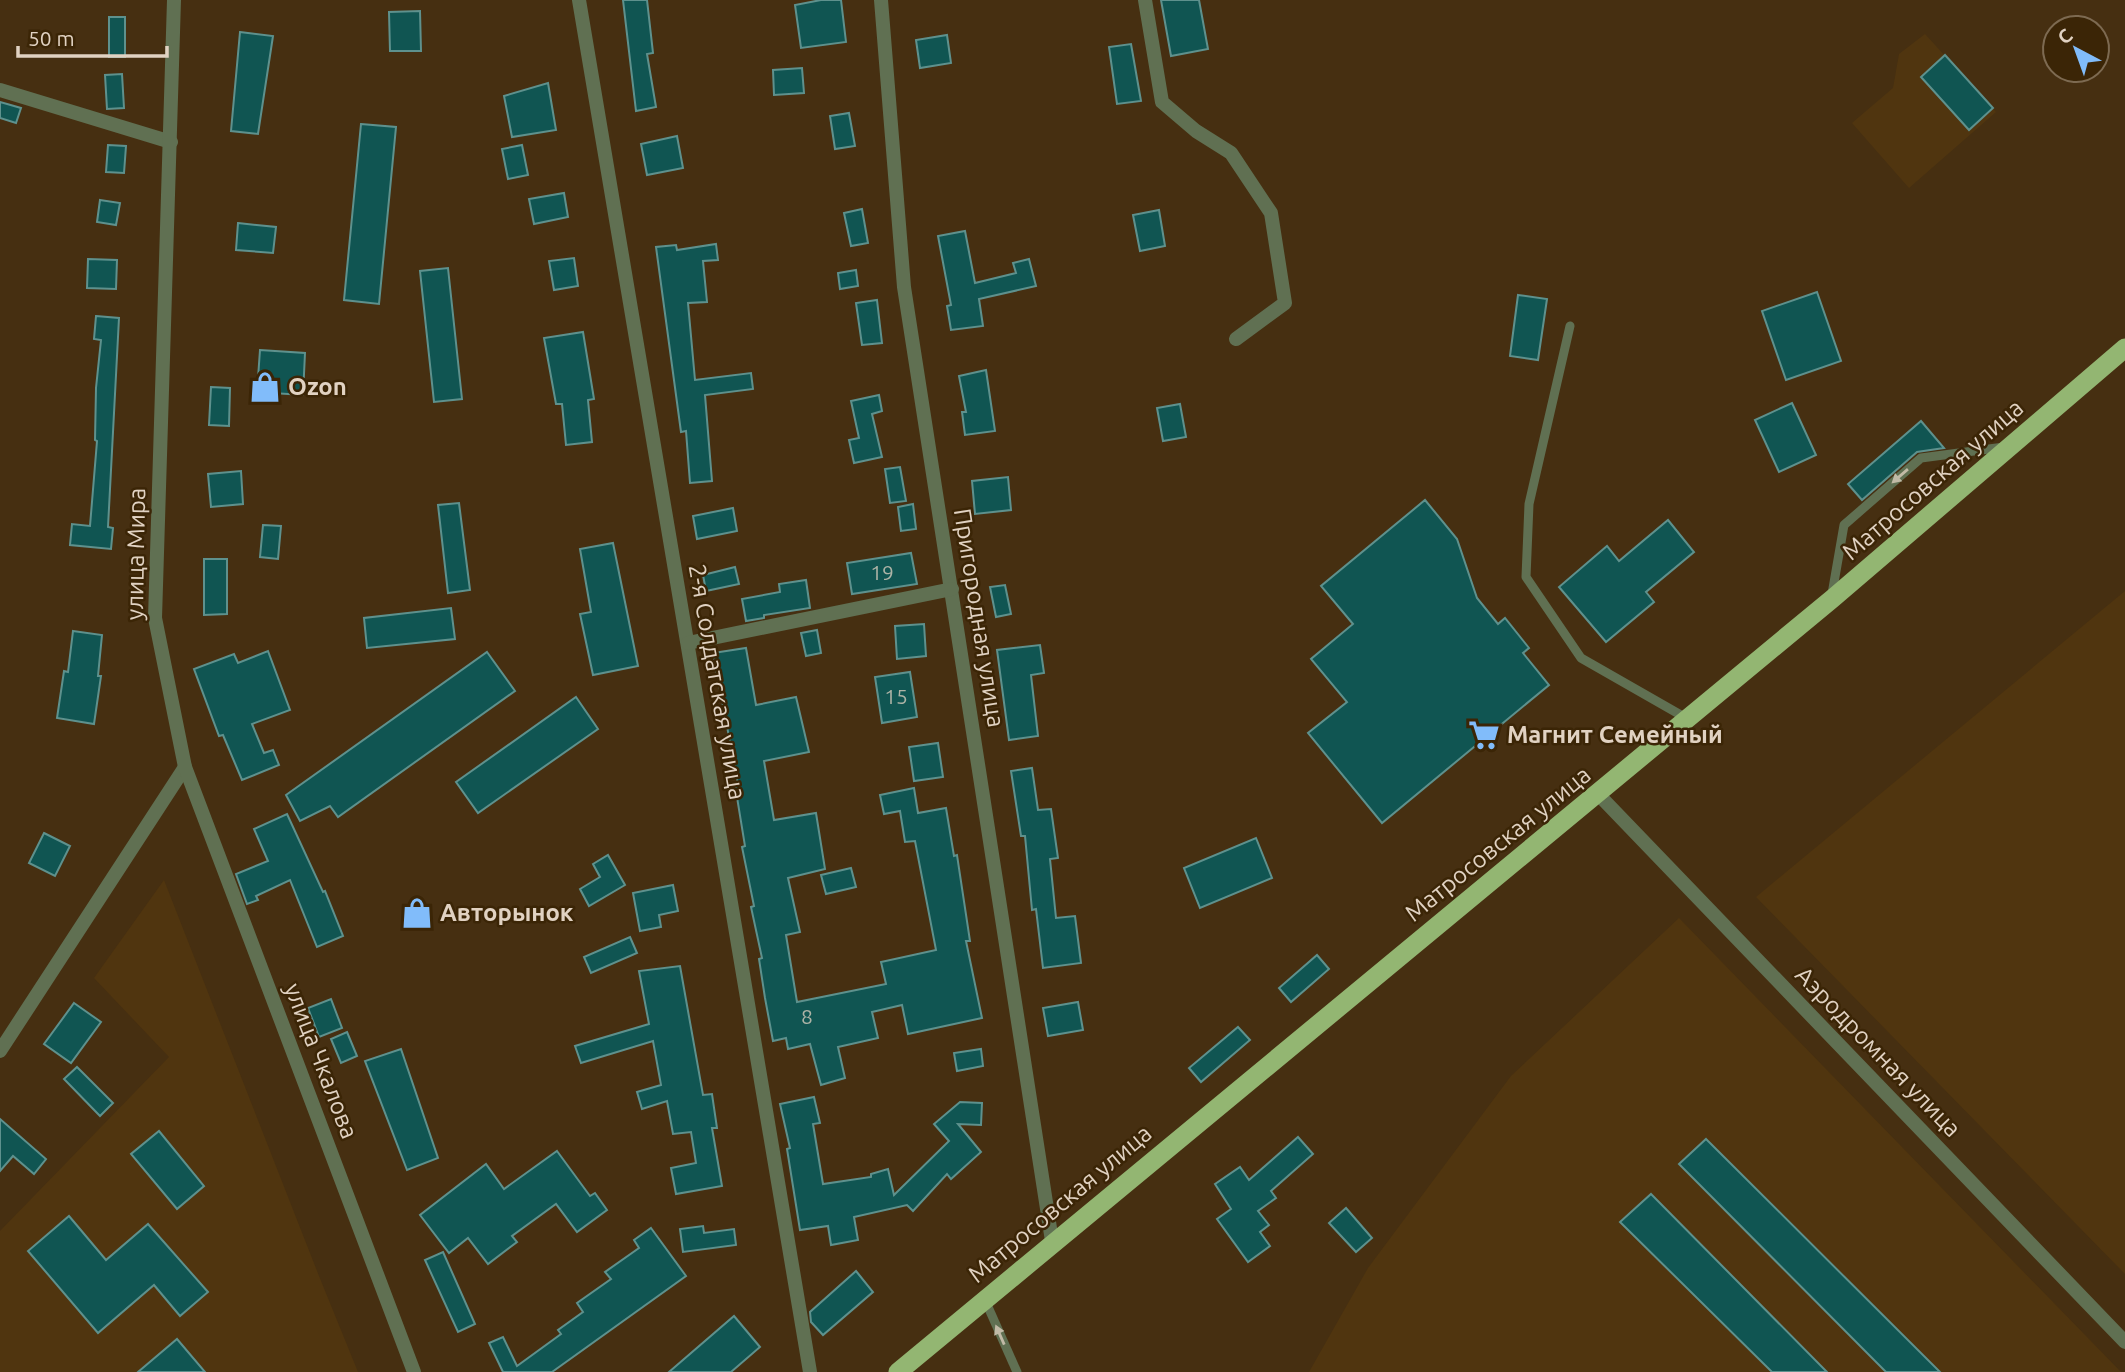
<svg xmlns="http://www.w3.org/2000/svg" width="2125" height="1372" font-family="Ubuntu,sans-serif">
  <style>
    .built { fill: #50350f }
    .building { fill: #105552; stroke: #5e918d; stroke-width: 2 }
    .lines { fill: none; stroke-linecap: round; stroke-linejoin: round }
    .service { stroke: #607052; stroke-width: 9 }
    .minor { stroke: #607052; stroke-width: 14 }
    .tertiary { stroke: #607052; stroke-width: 14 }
    .trunk { stroke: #93b672; stroke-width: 19 }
    .oneway { fill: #c1baa6 }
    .labels { text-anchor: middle; stroke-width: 5; stroke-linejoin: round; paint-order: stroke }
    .number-label { font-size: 21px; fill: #adb3a6 }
    .poi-label { font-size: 24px; font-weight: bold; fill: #e1d2c2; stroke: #3b2506; text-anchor: start }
    .street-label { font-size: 24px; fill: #e1d2c2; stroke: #3b2506 }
  </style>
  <rect width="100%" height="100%" fill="#462f11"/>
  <g class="built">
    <polygon points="1925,34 1996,112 1909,188 1852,123 1893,88 1899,54"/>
    <polygon points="2125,591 2125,1274 1756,897"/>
    <polygon points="164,880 319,1276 358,1372 0,1372 0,1231 169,1057 94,978"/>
    <polygon points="1679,918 2121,1372 1309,1372 1368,1268 1511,1076"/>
  </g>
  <g class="building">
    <polygon points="623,0 647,0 653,53 647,54 656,107 636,111"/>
    <polygon points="821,0 841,0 846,42 801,48 795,5"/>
    <polygon points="1161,0 1199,0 1208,49 1171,56"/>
    <polygon points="420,11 421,51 390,51 389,12"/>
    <rect x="109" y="17" width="16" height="40"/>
    <polygon points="240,32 273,36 258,134 231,131"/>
    <polygon points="947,35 951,63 920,68 916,40"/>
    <polygon points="1131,44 1141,101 1117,104 1109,47"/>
    <polygon points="1945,55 1993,108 1969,130 1921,77"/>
    <polygon points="802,68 804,93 774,95 773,70"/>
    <polygon points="122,74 124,108 107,109 105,75"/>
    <polygon points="548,83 556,130 512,137 504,96"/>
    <polygon points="0,102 21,108 16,123 0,118"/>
    <polygon points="849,113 855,146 835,149 830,116"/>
    <polygon points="361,124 396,127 379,304 344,300"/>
    <polygon points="677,136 683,168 647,175 641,144"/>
    <polygon points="108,145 126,146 124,173 106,172"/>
    <polygon points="522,145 528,175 508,179 502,149"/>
    <polygon points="564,193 568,217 534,224 529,199"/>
    <polygon points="100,200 120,203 116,225 97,222"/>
    <polygon points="862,209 868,243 851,246 844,213"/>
    <polygon points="1159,210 1165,246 1140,251 1133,215"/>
    <polygon points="238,223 276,227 273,253 236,250"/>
    <polygon points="965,231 975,283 1016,273 1013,263 1029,259 1036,286 979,299 983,326 951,330 947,306 951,305 938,236"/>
    <polygon points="716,244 718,260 703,261 707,302 688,303 695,380 751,373 753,389 705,395 712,481 690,483 686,431 681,432 656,247 676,245 677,250"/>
    <polygon points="574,258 578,286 554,290 549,261"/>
    <polygon points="88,259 117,260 116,289 87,288"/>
    <polygon points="448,268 462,399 434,402 420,271"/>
    <polygon points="856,270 858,286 840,289 838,273"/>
    <polygon points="1817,292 1841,361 1786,380 1762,311"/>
    <polygon points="1518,295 1547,299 1538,360 1510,356"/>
    <polygon points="877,300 882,343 862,345 856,303"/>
    <polygon points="96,316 119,318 108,527 113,528 111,549 70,545 72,524 90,526 97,441 95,440 96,388 101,340 94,339"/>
    <polygon points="583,332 594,399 588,400 592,442 566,445 562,404 556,404 544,338"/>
    <polygon points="260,350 305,353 303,395 257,392"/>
    <polygon points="986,370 995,431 965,435 962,412 966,412 959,376"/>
    <polygon points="211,387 230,388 229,426 209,425"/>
    <polygon points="879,395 882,411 872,414 882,457 854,463 849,440 859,438 851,401"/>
    <polygon points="1792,403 1816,455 1779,472 1755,420"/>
    <polygon points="1180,404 1186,437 1163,441 1157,408"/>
    <polygon points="1921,421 1944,448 1917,452 1862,500 1848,484"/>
    <polygon points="900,467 906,501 890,503 885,469"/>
    <polygon points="241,471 243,504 211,507 208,474"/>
    <polygon points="1008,477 1011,510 975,514 972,481"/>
    <polygon points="1425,500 1457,539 1477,598 1498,624 1505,618 1529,648 1523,653 1549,685 1382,823 1308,733 1347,702 1311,659 1353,624 1321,586"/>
    <polygon points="459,503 470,590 448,593 438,505"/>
    <polygon points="913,504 916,529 901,531 898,507"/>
    <polygon points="733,508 737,531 697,539 693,516"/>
    <polygon points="1668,520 1694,552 1646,592 1654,602 1606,642 1559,587 1607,546 1619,561"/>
    <polygon points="263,525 281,526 278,559 260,557"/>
    <polygon points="613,543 638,666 593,675 580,614 591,612 580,549"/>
    <polygon points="911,553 917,584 852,594 847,563"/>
    <polygon points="204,559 227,559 227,614 204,615"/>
    <polygon points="735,567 739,584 706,591 703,575"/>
    <polygon points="806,580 810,608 764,615 764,618 746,621 742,599 780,592 779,584"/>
    <polygon points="1005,585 1011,614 996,617 990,587"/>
    <polygon points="451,608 455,639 367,648 364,618"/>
    <polygon points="924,624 926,656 897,659 895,626"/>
    <polygon points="817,630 821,653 806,656 801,633"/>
    <polygon points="73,631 102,635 98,676 101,676 94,724 57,718 64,671 68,672"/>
    <polygon points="1040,645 1044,673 1031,675 1038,736 1009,740 997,650"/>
    <polygon points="746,648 756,705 796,697 809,752 764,761 774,820 816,813 825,869 788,878 800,932 786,935 797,1002 886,984 881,962 936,950 915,841 905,842 900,811 884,814 880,795 914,788 918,813 946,808 954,856 957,855 970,941 966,941 982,1018 908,1034 902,1005 872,1012 878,1038 838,1047 845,1078 821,1085 810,1044 788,1049 786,1038 773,1041 765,998 759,959 762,958 751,907 754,906 742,847 745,846 735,785 738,784 713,653"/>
    <polygon points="268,651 290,710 252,724 264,753 273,750 279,765 242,780 223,735 219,736 194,669 234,654 238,663"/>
    <polygon points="487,652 515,691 338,817 330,806 300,821 286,795"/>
    <polygon points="910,672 917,717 882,723 875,677"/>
    <polygon points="576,697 598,729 478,813 456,782"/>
    <polygon points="938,743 943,777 914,781 909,747"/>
    <polygon points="1032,768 1038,810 1051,809 1058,858 1050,859 1056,918 1075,916 1081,963 1043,968 1036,909 1032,910 1025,836 1021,836 1011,771"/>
    <polygon points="287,814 323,892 325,891 343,936 317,947 290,880 256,896 258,900 247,904 236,874 268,861 254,829"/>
    <polygon points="44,833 70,846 55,876 29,863"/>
    <polygon points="1256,838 1272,878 1200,908 1184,868"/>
    <polygon points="608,855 625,885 589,906 580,889 600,877 593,864"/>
    <polygon points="851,868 856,887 826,894 821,875"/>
    <polygon points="673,885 678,911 659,915 661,927 640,931 633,893"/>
    <polygon points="630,937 637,953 591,973 584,957"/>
    <polygon points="1317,955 1329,969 1291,1002 1279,988"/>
    <polygon points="680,966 703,1095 712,1094 717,1128 712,1128 722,1186 676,1194 671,1168 696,1163 691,1132 673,1134 667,1101 642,1109 637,1092 661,1085 653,1041 581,1063 575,1046 649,1024 639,971"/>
    <polygon points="331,999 342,1028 319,1037 308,1008"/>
    <polygon points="1078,1002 1083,1030 1048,1036 1043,1008"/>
    <polygon points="74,1003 101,1022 71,1063 44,1044"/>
    <polygon points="1238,1027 1250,1040 1201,1082 1189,1068"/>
    <polygon points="347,1032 357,1056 341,1063 331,1039"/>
    <polygon points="401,1049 438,1158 407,1170 365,1061"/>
    <polygon points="981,1049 983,1066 957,1071 954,1053"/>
    <polygon points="77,1067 113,1103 100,1116 64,1079"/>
    <polygon points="814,1097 820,1123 813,1124 823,1184 871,1177 871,1174 888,1169 894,1195 949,1141 934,1124 960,1102 982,1103 981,1125 958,1124 981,1152 951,1179 947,1174 913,1211 907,1205 854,1217 858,1240 831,1245 828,1226 800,1230 787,1149 790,1148 780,1104"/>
    <polygon points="0,1119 46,1159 34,1174 13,1156 0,1171"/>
    <polygon points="159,1131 204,1186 177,1209 131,1154"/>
    <polygon points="1298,1137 1313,1154 1271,1191 1276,1198 1258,1211 1269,1225 1260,1232 1270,1246 1248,1262 1217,1219 1231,1209 1215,1184 1240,1167 1249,1180"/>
    <polygon points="1706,1139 1940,1372 1886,1372 1679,1164"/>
    <polygon points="557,1151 590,1196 595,1193 607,1210 577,1232 556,1204 512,1236 517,1242 488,1264 468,1238 449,1253 420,1215 486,1164 504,1189"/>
    <polygon points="1651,1194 1827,1372 1772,1372 1620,1222"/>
    <polygon points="1346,1208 1372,1238 1356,1252 1329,1223"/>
    <polygon points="69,1216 106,1260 148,1224 208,1292 180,1316 154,1285 98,1333 28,1251"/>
    <polygon points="703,1226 704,1233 734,1229 736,1245 683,1252 680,1229"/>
    <polygon points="651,1228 686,1276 552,1372 503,1372 489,1343 503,1337 517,1366 561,1334 558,1330 583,1312 577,1303 611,1279 605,1272 639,1248 634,1240"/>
    <polygon points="443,1252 475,1324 458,1332 425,1260"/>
    <polygon points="856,1271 873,1292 823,1335 811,1322 810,1312"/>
    <polygon points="734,1316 760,1347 731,1372 669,1372"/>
    <polygon points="177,1339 205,1372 138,1372"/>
  </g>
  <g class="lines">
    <g class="service">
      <polyline points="1570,326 1529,504 1526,577 1581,658 1686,718"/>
      <polyline points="1832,594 1844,525 1921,458 2004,447"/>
      <polyline points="985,1300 1017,1372"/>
    </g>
    <g class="minor">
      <polyline points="579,0 810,1372"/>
      <polyline points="881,0 904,287 1052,1241"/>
      <polyline points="1145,0 1162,102 1196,131 1231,153 1271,213 1285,303 1236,339"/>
      <polyline points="0,90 171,142"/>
      <polyline points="688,643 952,589"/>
      <polyline points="1598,794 2125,1342"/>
      <polyline points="0,1051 185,767"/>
    </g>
    <polyline class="tertiary" points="174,0 155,618 185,767 414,1372"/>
    <polyline class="trunk" points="898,1372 1832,599 2125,348"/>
  </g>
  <defs><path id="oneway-solid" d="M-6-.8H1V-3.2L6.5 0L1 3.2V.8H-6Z" transform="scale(1.75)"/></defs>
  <g class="oneway">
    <use href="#oneway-solid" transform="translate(1900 476) rotate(139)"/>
    <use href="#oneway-solid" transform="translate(1000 1335) rotate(-114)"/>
  </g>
  <defs>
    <symbol id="shop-bare" viewBox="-9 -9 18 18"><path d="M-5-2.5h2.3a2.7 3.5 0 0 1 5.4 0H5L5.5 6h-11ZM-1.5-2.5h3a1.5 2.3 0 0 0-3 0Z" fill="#81bcfa" stroke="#3b2506" stroke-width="2.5" paint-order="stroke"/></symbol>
    <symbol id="supermarket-bare" viewBox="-9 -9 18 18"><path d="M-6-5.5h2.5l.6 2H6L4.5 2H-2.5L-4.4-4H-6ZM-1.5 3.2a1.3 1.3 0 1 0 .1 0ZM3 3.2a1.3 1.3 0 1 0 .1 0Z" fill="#81bcfa" stroke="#3b2506" stroke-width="2.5" paint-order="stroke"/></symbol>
  </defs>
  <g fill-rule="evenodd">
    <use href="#shop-bare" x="243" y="365" width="44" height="44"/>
    <use href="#supermarket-bare" x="1462" y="713" width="44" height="44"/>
    <use href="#shop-bare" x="395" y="891" width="44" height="44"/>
  </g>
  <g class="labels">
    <g class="number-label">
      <text x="882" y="580">19</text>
      <text x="896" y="704">15</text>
      <text x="807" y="1024">8</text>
    </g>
    <g class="poi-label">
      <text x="288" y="395">Ozon</text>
      <text x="1507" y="743">Магнит Семейный</text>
      <text x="440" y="921">Авторынок</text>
    </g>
    <g class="street-label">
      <text transform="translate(1933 480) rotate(-41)" y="8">Матросовская улица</text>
      <text transform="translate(136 554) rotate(-89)" y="8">улица Мира</text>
      <text transform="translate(979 618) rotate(81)" y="8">Пригородная улица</text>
      <text transform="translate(717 682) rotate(80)" y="8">2-я Солдатская улица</text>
      <text transform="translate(1498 844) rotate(-39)" y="8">Матросовская улица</text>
      <text transform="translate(1878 1052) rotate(46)" y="8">Аэродромная улица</text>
      <text transform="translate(321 1061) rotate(69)" y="8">улица Чкалова</text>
      <text transform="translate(1060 1204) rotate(-40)" y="8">Матросовская улица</text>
    </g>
  </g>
  <g transform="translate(2076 49) rotate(319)"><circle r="33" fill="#3b2506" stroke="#7d6a51" stroke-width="2"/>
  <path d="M0-5L12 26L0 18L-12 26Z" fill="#81bcfa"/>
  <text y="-10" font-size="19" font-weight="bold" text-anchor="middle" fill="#e1d2c2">С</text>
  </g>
  <path d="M18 46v10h149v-10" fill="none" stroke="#e1d2c2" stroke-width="3.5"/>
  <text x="28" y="46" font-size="21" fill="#e1d2c2" stroke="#3b2506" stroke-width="5" paint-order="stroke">50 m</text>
</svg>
